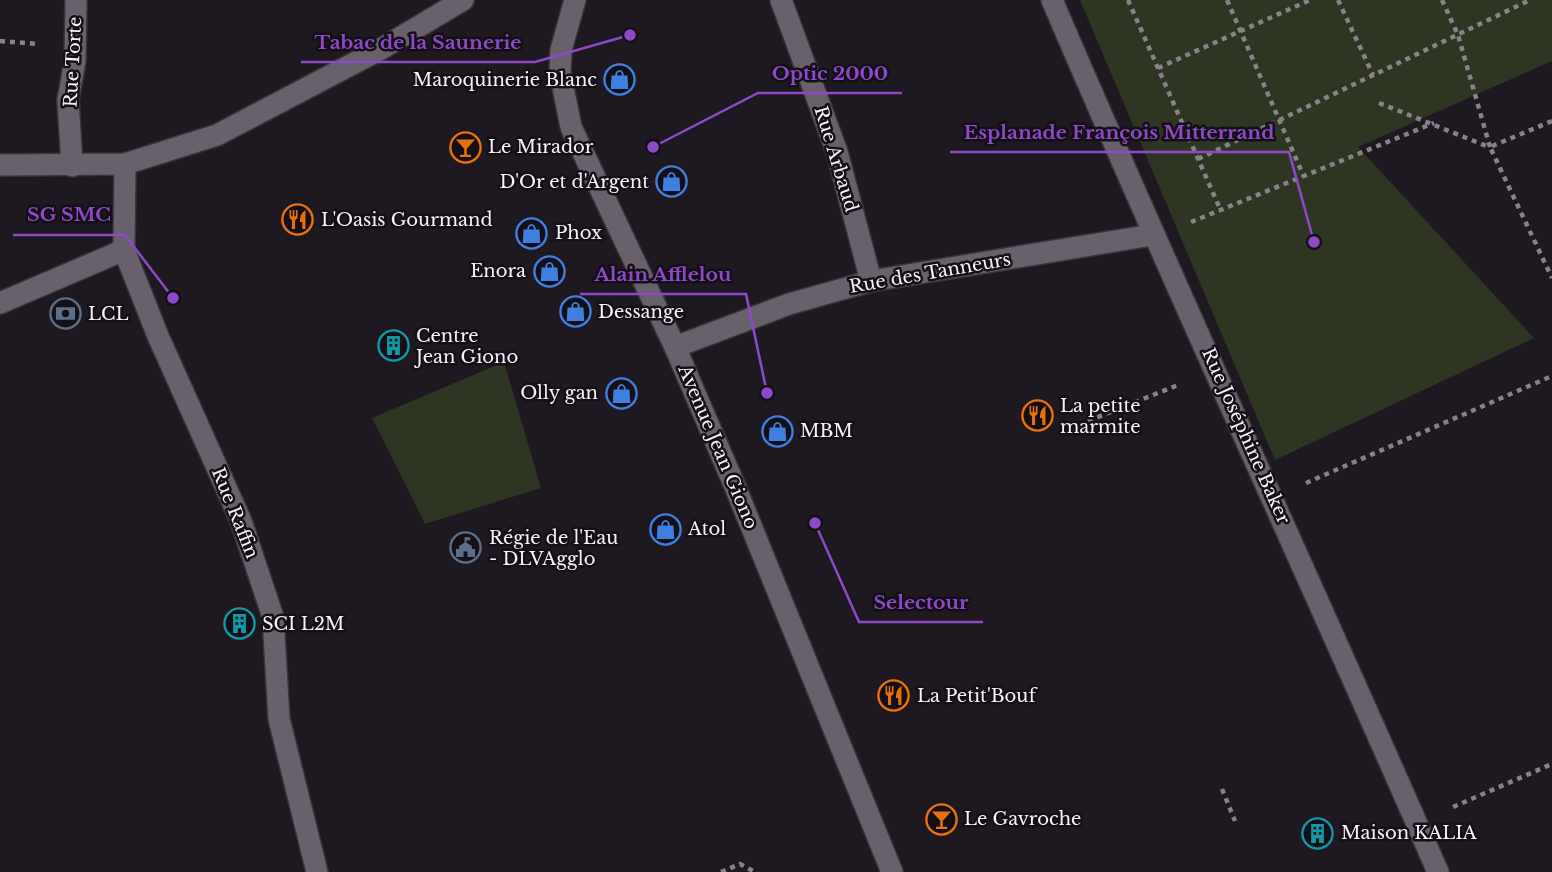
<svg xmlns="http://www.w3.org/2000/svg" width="1552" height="872" font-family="'Libre Baskerville',serif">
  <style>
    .green { fill: #2e3523 }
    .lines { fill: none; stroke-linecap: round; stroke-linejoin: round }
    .service-casing { stroke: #383439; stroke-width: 24 }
    .minor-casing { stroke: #383439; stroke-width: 24 }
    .tertiary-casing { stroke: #383439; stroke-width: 24 }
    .path { stroke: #878288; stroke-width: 4.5; stroke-dasharray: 5 5; stroke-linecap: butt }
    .service { stroke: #68616b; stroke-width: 21 }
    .minor { stroke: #68616b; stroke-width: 21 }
    .tertiary { stroke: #68616b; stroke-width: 21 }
    .labels { text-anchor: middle; stroke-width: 5; stroke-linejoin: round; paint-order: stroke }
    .street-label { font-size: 18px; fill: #f6f2f7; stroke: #151017 }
    .poi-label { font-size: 18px; fill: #f6f2f7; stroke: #151017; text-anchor: start }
    .leader { fill: none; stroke: #8d4ac7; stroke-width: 2.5 }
    .callout-dot { fill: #8d4ac7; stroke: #151017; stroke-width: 2.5 }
    .callout-label { font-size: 19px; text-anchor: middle; font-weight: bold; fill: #8d4ac7; stroke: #151017; stroke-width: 5; stroke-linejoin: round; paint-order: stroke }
  </style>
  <rect width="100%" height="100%" fill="#1e1920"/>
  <g class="green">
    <polygon points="1080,0 1552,0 1552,61 1358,147 1534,338 1275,460"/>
    <polygon points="504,362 541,488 425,524 372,418"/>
  </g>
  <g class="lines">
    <defs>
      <polyline id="service" points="72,166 68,100 75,61 76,0"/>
      <g id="minor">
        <polyline points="575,0 561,50 560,72 571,127 675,347 734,484 892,872"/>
        <polyline points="781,0 837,152 871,281"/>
        <path d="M1052,0C1177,293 1311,581 1438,872"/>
        <polyline points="125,164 124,250 158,336 241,521 273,617 279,719 317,872"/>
        <polyline points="0,303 124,250"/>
        <polyline points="675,347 789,304 871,281 1152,235"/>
      </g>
      <polyline id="tertiary" points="0,165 125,164 217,135 381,49 463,0"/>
    </defs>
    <use href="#service" class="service-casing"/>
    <use href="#minor" class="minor-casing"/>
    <use href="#tertiary" class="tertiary-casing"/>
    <g class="path">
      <polyline points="1128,0 1221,211"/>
      <polyline points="1227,0 1304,177"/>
      <polyline points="1338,0 1373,75"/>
      <polyline points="1442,0 1458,35 1490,147"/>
      <polyline points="0,41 39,44"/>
      <polyline points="1158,68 1310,0"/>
      <polyline points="1379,103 1489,147"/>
      <polyline points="1552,121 1490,147 1552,278"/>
      <polyline points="1198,159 1530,0"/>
      <polyline points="1191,222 1434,123"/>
      <polyline points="1088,421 1178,385"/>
      <polyline points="1306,483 1552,376"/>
      <polyline points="1222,789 1235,821"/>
      <polyline points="1453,807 1552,764"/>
      <polyline points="721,872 740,864 755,872"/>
    </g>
    <use href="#service" class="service"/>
    <use href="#minor" class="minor"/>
    <use href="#tertiary" class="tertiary"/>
  </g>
  <defs>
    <symbol id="shop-ring" viewBox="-11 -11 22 22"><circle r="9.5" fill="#151017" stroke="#3f7fe0" stroke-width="1.5"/><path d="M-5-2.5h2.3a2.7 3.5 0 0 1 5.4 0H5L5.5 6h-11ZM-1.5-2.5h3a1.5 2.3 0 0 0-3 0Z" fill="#3f7fe0"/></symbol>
    <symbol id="bar-ring" viewBox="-11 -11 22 22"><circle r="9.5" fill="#151017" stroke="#e8710a" stroke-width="1.5"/><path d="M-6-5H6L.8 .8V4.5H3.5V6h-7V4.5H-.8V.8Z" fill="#e8710a"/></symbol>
    <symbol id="restaurant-ring" viewBox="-11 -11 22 22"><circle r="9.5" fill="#151017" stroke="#e8710a" stroke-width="1.5"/><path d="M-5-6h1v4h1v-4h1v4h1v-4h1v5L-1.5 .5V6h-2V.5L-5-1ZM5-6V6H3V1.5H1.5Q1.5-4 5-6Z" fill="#e8710a"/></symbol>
    <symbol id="bank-ring" viewBox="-11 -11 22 22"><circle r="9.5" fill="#151017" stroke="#5c6f8a" stroke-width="1.5"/><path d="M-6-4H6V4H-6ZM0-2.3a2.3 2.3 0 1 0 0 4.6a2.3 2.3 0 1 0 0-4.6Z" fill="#5c6f8a"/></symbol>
    <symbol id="building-ring" viewBox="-11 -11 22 22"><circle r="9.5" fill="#151017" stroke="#0f9aa8" stroke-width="1.5"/><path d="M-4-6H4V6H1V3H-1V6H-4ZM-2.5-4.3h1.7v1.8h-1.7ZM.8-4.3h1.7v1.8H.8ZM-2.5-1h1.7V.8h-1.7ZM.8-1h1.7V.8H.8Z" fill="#0f9aa8"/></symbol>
    <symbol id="civic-ring" viewBox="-11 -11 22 22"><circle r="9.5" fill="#151017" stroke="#5c6f8a" stroke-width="1.5"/><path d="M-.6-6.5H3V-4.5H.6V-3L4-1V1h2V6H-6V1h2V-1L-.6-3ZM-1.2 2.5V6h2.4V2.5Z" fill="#5c6f8a"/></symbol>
  </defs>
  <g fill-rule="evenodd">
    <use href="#shop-ring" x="602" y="62" width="35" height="35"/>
    <use href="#bar-ring" x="448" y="130" width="35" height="35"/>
    <use href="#shop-ring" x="654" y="164" width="35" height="35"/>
    <use href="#restaurant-ring" x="280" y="202" width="35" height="35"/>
    <use href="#shop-ring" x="514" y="216" width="35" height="35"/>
    <use href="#shop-ring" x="532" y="254" width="35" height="35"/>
    <use href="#shop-ring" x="558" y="294" width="35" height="35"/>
    <use href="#bank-ring" x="48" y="296" width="35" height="35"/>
    <use href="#building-ring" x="376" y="328" width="35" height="35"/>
    <use href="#shop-ring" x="604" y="376" width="35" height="35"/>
    <use href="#restaurant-ring" x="1020" y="398" width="35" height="35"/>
    <use href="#shop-ring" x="760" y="414" width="35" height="35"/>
    <use href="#shop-ring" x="648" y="512" width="35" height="35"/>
    <use href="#civic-ring" x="448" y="530" width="35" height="35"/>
    <use href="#building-ring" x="222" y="606" width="35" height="35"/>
    <use href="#restaurant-ring" x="876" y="678" width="35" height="35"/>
    <use href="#bar-ring" x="924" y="802" width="35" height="35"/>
    <use href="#building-ring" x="1300" y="816" width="35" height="35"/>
  </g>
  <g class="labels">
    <g class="street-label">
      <text transform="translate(73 62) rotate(-87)" y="6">Rue Torte</text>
      <text transform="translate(836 159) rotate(73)" y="6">Rue Arbaud</text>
      <text transform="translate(930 273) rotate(-10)" y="6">Rue des Tanneurs</text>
      <text transform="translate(1246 436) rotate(66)" y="6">Rue Joséphine Baker</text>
      <text transform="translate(718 447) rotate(67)" y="6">Avenue Jean Giono</text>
      <text transform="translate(235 513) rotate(68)" y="6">Rue Raffin</text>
    </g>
    <g class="poi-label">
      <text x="597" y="86" text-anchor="end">Maroquinerie Blanc</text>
      <text x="488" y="153">Le Mirador</text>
      <text x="649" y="188" text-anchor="end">D'Or et d'Argent</text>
      <text x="321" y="226">L'Oasis Gourmand</text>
      <text x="555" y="239">Phox</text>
      <text x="526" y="277" text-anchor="end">Enora</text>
      <text x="598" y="318">Dessange</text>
      <text x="88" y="320">LCL</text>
      <text x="416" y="342">Centre<tspan x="416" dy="21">Jean Giono</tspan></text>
      <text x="598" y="399" text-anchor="end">Olly gan</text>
      <text x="1060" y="412">La petite<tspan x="1060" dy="21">marmite</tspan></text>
      <text x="800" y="437">MBM</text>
      <text x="688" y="535">Atol</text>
      <text x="489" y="544">Régie de l'Eau<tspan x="489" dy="21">- DLVAgglo</tspan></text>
      <text x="262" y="630">SCI L2M</text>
      <text x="917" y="702">La Petit'Bouf</text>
      <text x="964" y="825">Le Gavroche</text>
      <text x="1341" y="839">Maison KALIA</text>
    </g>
  </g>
  <path class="leader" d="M630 35L535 62H301M653 147L758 93H902M1314 242L1289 152H950M173 298L125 235H13M767 393L746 294H580M815 523L859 622H983"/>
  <g class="callout-dot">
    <circle cx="630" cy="35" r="7"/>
    <circle cx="653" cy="147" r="7"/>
    <circle cx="1314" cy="242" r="7"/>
    <circle cx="173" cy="298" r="7"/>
    <circle cx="767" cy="393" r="7"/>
    <circle cx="815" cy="523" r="7"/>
  </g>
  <g class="callout-label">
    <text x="418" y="49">Tabac de la Saunerie</text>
    <text x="830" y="80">Optic 2000</text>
    <text x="1119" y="139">Esplanade François Mitterrand</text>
    <text x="69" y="221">SG SMC</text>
    <text x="663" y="281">Alain Afflelou</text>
    <text x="921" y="609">Selectour</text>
  </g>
</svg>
